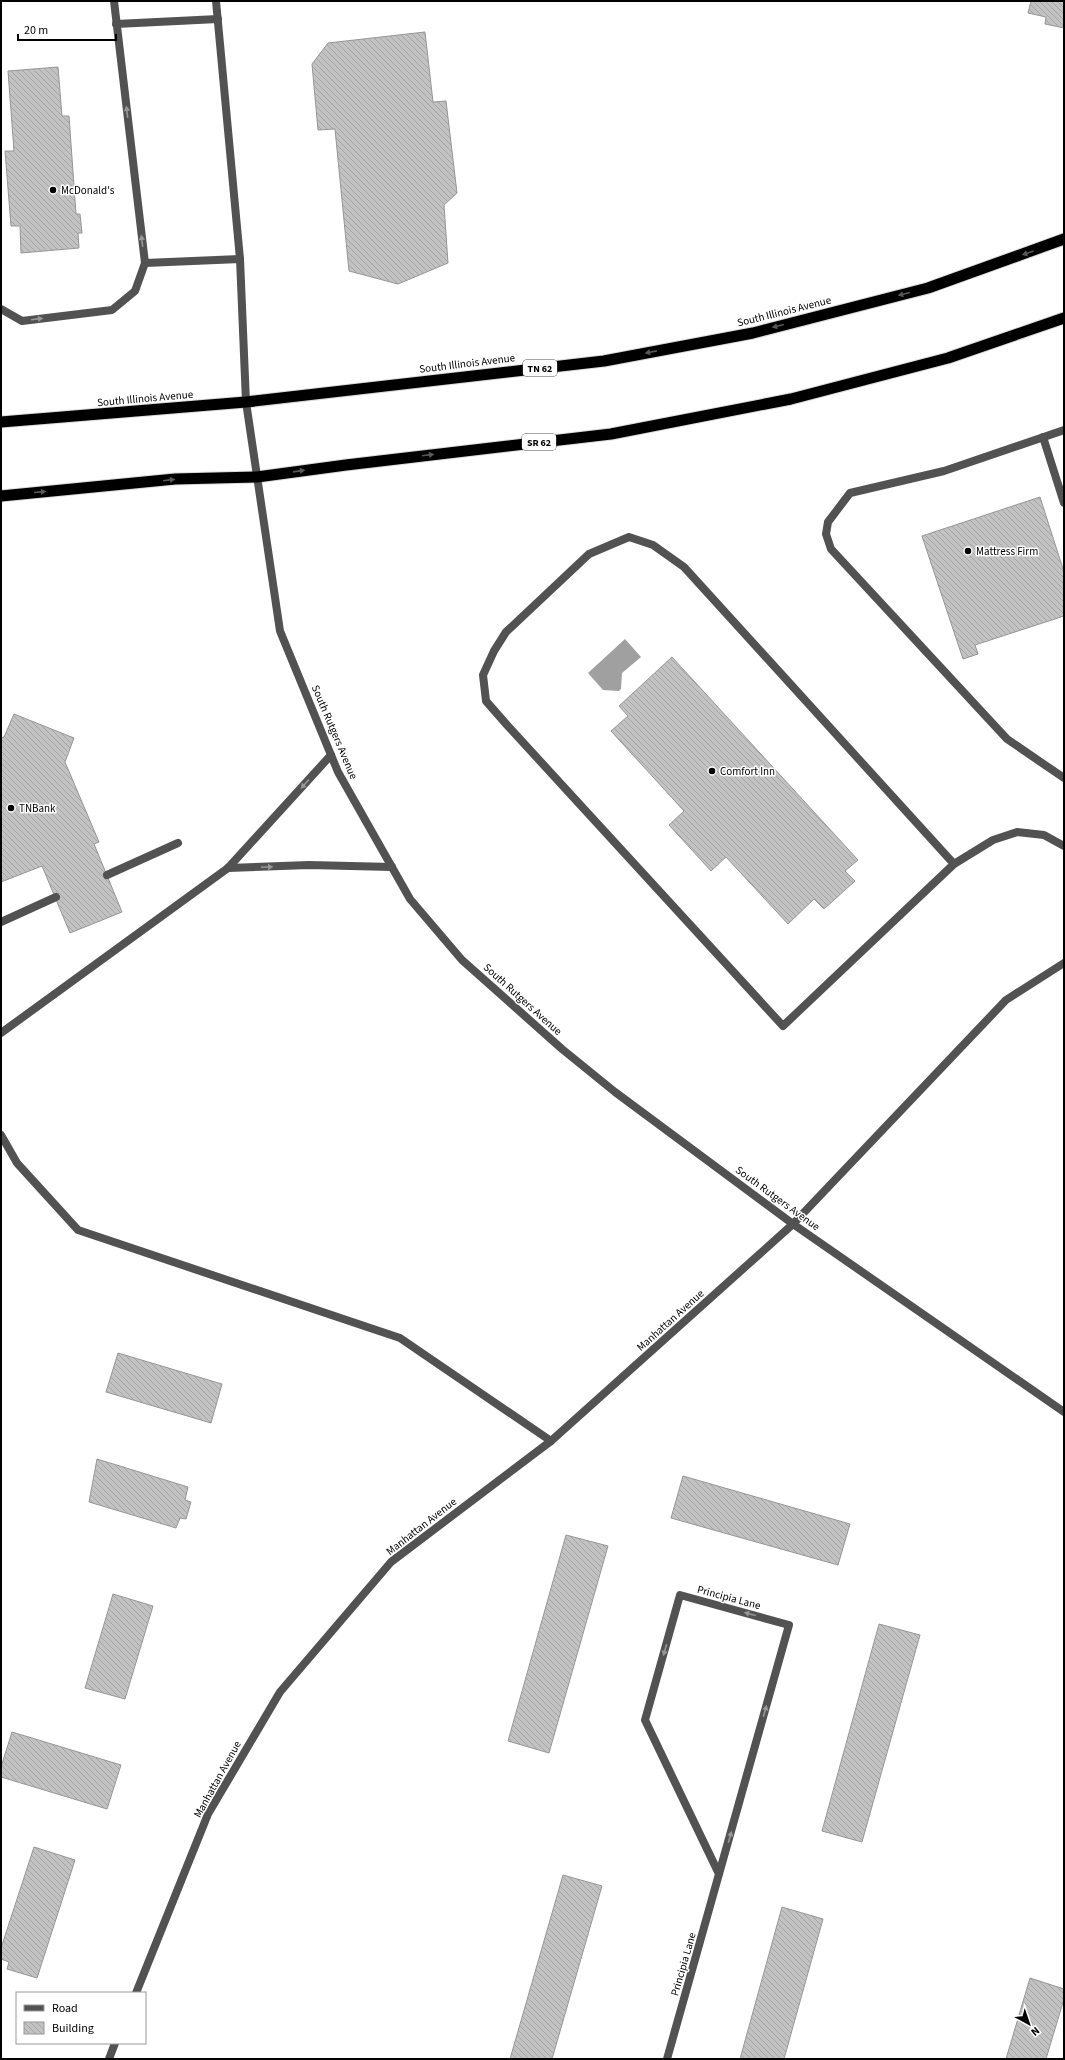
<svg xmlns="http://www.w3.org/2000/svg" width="1065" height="2060" font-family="'Source Sans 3',sans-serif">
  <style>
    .water { fill: #a0a0a0 }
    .building { fill: url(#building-back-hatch); stroke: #969696 }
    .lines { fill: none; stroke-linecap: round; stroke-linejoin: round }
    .trunk-casing { stroke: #dbdbdb; stroke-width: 13 }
    .service { stroke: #525252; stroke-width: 8 }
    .minor { stroke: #525252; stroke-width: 8 }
    .tertiary { stroke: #525252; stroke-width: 8 }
    .trunk { stroke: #000; stroke-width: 11 }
    .oneway { fill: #979797 }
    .oneway2 { fill: #595959 }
    .poi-dot { fill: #000; stroke: #fff; stroke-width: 1.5 }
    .labels { text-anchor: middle; stroke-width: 3; stroke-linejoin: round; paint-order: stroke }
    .shield { fill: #fff; stroke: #4c4c4c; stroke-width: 1 }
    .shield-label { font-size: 10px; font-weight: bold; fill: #000 }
    .poi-label { font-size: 11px; fill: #000; stroke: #fff; text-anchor: start }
    .street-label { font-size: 11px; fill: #000; stroke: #fff }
  </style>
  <defs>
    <pattern id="building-back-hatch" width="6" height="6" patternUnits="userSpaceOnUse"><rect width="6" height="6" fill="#c2c2c2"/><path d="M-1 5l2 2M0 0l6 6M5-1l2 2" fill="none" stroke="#a5a5a5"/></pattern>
  </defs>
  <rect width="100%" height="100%" fill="#fff"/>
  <polygon class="water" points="625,639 641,657 622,673 621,689 619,691 603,690 588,673"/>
  <g class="building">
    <polygon points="1031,1 1064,1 1064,28 1045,24 1046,17 1028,13"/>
    <polygon points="425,32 433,102 446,101 457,193 444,205 448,263 398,284 349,271 335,129 318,130 312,64 328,43"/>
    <polygon points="58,67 62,116 69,116 76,214 80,214 82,233 78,233 79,248 21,253 20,226 11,226 5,151 14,151 8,71"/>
    <polygon points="1040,497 1064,572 1064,616 975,645 978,654 963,659 922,536"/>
    <polygon points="672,657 858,860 845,871 855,881 824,909 814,899 788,924 726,857 711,871 669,825 684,811 611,731 628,716 619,706"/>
    <polygon points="14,714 74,738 65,762 99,842 94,844 122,912 70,933 42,866 1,882 1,738 4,737"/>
    <polygon points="118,1353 222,1384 211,1423 106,1392"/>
    <polygon points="97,1459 188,1487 185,1500 191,1502 186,1519 180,1518 176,1528 89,1502"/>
    <polygon points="683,1476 850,1524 838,1565 671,1518"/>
    <polygon points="566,1535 608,1546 549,1753 508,1741"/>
    <polygon points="113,1594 153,1606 125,1699 85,1688"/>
    <polygon points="879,1624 920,1635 862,1842 822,1831"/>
    <polygon points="12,1732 121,1765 107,1809 1,1777 1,1767"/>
    <polygon points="34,1847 75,1860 37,1978 7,1969 9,1962 1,1959 1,1948"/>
    <polygon points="563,1875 602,1886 552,2059 510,2059"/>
    <polygon points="782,1907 823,1919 784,2059 740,2059"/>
    <polygon points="1030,1978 1064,1989 1064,1999 1046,2059 1006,2059"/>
  </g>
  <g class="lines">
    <defs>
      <g id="trunk">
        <polyline points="1,422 246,402 604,361 753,333 928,288 1064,239"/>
        <polyline points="1,496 175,479 257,477 346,465 611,434 791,399 948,358 1064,318"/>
      </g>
    </defs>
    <use href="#trunk" class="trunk-casing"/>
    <g class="service">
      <polyline points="216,1 240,259 246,402"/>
      <polyline points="116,24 218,19"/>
      <polyline points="145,263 240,259"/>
      <polyline points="1,309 22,321 112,310 135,291 145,263 114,1"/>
      <polyline points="1064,430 944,471 850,493 828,522 826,534 831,549 1007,739 1064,778"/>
      <polyline points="1043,437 1064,503"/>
      <polyline points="954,864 684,567 653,545 629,537 589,554 506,632 494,651 483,675 486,701 507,725 783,1026 954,864 993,840 1017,832 1044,835 1064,846"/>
      <polyline points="228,868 309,865 392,867"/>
      <polyline points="107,875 178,843"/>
      <polyline points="1,922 56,897"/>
      <polyline points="1,1033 228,868 331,755"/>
      <polyline points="1,1135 17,1163 78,1230 400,1338 551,1441"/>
      <polyline points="793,1224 1006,1000 1064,963"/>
    </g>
    <polyline class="minor" points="667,2059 789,1625 680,1595 645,1720 719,1874"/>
    <g class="tertiary">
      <polyline points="246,402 280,631 338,772 410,899 462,960 562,1049 615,1092 793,1224 1064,1412"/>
      <polyline points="136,1993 208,1814 280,1692 391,1562 551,1441 793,1224"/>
      <polyline points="109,2059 115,2043"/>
    </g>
    <use href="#trunk" class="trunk"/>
  </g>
  <defs><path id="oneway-solid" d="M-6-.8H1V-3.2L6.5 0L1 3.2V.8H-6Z"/></defs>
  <g class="oneway">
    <use href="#oneway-solid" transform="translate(127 112) rotate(-97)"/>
    <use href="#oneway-solid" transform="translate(142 241) rotate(-97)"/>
    <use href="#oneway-solid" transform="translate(37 319) rotate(-7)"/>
    <use href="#oneway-solid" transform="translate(305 784) rotate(132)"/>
    <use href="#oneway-solid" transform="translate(267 867) rotate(-2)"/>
    <use href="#oneway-solid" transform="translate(750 1614) rotate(-165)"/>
    <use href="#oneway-solid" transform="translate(665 1650) rotate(106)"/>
    <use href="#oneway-solid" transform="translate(765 1711) rotate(-74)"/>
    <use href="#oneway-solid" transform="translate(730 1837) rotate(-74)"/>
  </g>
  <g class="oneway2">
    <use href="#oneway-solid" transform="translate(1028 253) rotate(161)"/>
    <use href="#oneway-solid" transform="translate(904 294) rotate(166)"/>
    <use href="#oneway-solid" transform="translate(778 326) rotate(166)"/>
    <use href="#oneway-solid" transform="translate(651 352) rotate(169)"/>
    <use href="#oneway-solid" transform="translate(428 455) rotate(-7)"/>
    <use href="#oneway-solid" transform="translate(299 471) rotate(-8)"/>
    <use href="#oneway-solid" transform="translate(169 480) rotate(-7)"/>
    <use href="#oneway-solid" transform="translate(40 492) rotate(-5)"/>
  </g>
  <g class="poi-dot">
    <circle cx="53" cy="190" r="4"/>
    <circle cx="968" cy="551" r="4"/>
    <circle cx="712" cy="771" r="4"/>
    <circle cx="11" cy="808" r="4"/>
  </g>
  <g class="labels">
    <g class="shield">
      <rect x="523" y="360" width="34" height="16" rx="3"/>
      <rect x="522" y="434" width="34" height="16" rx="3"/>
    </g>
    <g class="shield-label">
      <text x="540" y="372">TN 62</text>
      <text x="539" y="446">SR 62</text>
    </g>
    <g class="poi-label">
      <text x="61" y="194">McDonald's</text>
      <text x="976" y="555">Mattress Firm</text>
      <text x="720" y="775">Comfort Inn</text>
      <text x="19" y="812">TNBank</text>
    </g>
    <g class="street-label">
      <text transform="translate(784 311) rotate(-14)" y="4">South Illinois Avenue</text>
      <text transform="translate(467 363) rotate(-7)" y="4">South Illinois Avenue</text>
      <text transform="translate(145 398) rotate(-5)" y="4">South Illinois Avenue</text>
      <text transform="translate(335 732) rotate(67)" y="4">South Rutgers Avenue</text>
      <text transform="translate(523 999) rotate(42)" y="4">South Rutgers Avenue</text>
      <text transform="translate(778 1198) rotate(36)" y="4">South Rutgers Avenue</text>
      <text transform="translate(670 1320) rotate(-42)" y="4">Manhattan Avenue</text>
      <text transform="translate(421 1526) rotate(-38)" y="4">Manhattan Avenue</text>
      <text transform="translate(729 1597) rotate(15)" y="4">Principia Lane</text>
      <text transform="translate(217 1779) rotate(-61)" y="4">Manhattan Avenue</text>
      <text transform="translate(683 1964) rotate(-74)" y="4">Principia Lane</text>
    </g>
  </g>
  <rect width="1065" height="2060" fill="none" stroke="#000000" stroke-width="4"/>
  <rect x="16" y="1992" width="130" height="52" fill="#ffffff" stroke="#999999"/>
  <rect x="24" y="2005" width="20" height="6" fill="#525252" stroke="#999999"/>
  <text x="52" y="2012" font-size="12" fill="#000000">Road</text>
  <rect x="24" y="2022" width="20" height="12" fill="url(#building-back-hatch)" stroke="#999999"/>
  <text x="52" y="2032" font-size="12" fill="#000000">Building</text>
  <g transform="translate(1029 2024) rotate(140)" stroke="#ffffff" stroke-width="3" paint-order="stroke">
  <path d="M0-3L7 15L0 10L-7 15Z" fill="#000000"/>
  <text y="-6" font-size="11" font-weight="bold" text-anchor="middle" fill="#000000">N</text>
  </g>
  <path d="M18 34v6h98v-6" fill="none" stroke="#000000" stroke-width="2"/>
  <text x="24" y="34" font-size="12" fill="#000000" stroke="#ffffff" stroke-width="3" paint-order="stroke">20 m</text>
</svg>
